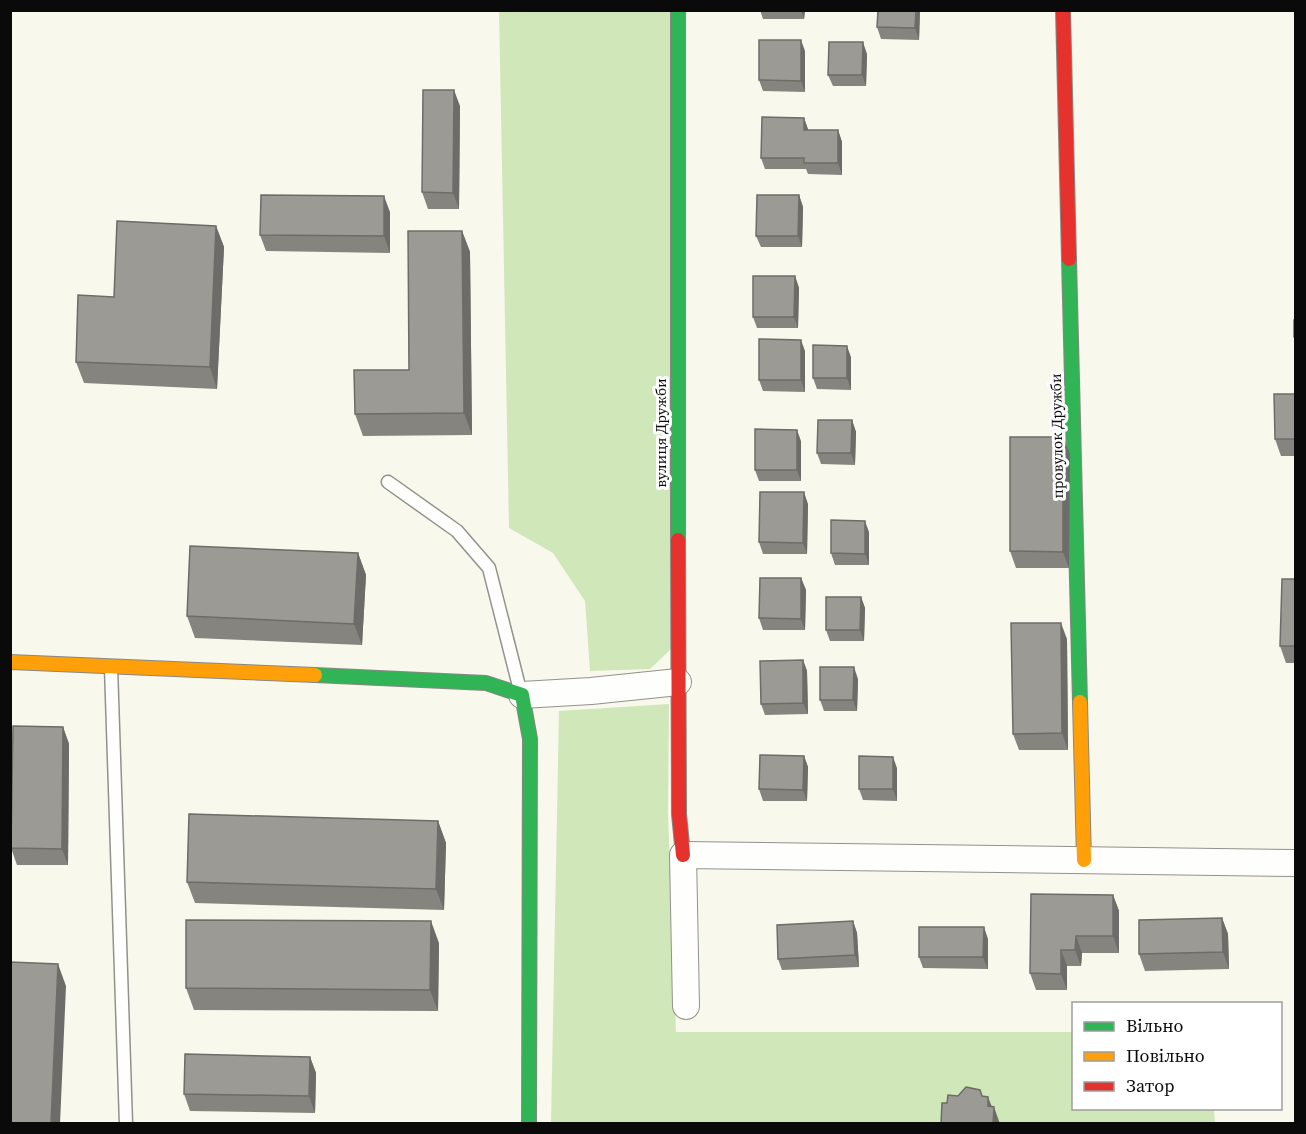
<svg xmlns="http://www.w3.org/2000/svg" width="1306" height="1134" font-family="'Source Serif 4',serif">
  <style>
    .forest { fill: #d0e7ba }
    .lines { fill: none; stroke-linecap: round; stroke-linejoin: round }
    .lane-casing { stroke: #92918c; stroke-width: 15 }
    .street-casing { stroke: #92918c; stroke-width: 28 }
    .fast-casing { stroke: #888883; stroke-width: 16 }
    .slow-casing { stroke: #888883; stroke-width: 16 }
    .jam-casing { stroke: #888883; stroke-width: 16 }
    .lane { stroke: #fefefc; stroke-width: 12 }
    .street { stroke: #fefefc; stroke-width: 26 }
    .fast { stroke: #30b455; stroke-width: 14 }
    .slow { stroke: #ff9f0a; stroke-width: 14 }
    .jam { stroke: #e5322d; stroke-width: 14 }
    .wall { fill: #86847f }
    .shaded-wall { fill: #6d6c68 }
    .building { fill: #9c9a94; stroke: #6d6c68; stroke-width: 1.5 }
    .labels { text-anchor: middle; stroke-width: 6; stroke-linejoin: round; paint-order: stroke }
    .street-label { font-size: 15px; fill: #0a0a0a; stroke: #fff }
  </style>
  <rect width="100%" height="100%" fill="#f9f8ed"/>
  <g class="forest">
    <polygon points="499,11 674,11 671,649 650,669 590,671 585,601 553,553 509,528"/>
    <polygon points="669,704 668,814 676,1032 1073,1032 1074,1108 1214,1109 1215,1123 551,1124 559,711"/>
  </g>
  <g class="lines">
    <defs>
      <g id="lane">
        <polyline points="388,482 457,531 489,568 520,690"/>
        <polyline points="111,667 126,1124"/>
      </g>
      <g id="street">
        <polyline points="522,695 591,691 678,682"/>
        <polyline points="686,1006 683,855 1296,863"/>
      </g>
      <g id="fast">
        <polyline points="678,10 678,540"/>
        <polyline points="1069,259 1080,702"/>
        <polyline points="315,675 486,683 522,695 530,739 529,1124"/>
      </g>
      <g id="slow">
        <polyline points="10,662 315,675"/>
        <polyline points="1080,702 1084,860"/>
      </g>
      <g id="jam">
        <polyline points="1063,10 1069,259"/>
        <polyline points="678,540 679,814 683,855"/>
      </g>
    </defs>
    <use href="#lane" class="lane-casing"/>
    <use href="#street" class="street-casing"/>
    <use href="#fast" class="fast-casing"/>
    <use href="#slow" class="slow-casing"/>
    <use href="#jam" class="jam-casing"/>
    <use href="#lane" class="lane"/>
    <use href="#street" class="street"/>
    <use href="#fast" class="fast"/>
    <use href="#slow" class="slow"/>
    <use href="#jam" class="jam"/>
  </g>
  <g class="wall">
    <polygon points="760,10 805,10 804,19 763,19"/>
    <polygon points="878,10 920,10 919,40 881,39 877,27"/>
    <polygon points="805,51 805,92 763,91 759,80"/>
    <polygon points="867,54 866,86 833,86 828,75"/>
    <polygon points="460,106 459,209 428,209 422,192"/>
    <polygon points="804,118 808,130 838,130 842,142 842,175 808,174 806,169 765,169 761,158"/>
    <polygon points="799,195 803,207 802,247 761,247 756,236"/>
    <polygon points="390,212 390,253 266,251 260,235"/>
    <polygon points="216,226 224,247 217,389 84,383 76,362 114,297"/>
    <polygon points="462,231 470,252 472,435 363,436 355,414 409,370"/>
    <polygon points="795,276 799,288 798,328 757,328 753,317"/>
    <polygon points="805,351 805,392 763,391 759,380"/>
    <polygon points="851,357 851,390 817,389 813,378"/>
    <polygon points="1296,394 1296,456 1281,456 1275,439"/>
    <polygon points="852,420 856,432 855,465 821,464 817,453"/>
    <polygon points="801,441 801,481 759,481 755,470"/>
    <polygon points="1070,454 1069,568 1016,568 1010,551"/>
    <polygon points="808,504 807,554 763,554 759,542"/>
    <polygon points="869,532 869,565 835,565 831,553"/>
    <polygon points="358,553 366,575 362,645 195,638 187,616"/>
    <polygon points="801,578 806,590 805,630 763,630 759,618"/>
    <polygon points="1296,579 1296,663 1286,663 1280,646"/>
    <polygon points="861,597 865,608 864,641 830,641 826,630"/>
    <polygon points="1067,639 1068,750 1019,750 1013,734"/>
    <polygon points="803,660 807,671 808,714 765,715 761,704"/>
    <polygon points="858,679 857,711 824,711 820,700"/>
    <polygon points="63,727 69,744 68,865 17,865 11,848"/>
    <polygon points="804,756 808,767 807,801 763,801 759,789"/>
    <polygon points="897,768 897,801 863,800 859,789"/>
    <polygon points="438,821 446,843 444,910 195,903 187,882"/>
    <polygon points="1113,895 1119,911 1119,953 1082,953 1081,966 1067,966 1067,990 1036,990 1030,973"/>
    <polygon points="1222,918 1228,934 1229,969 1145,971 1139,954"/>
    <polygon points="853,921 857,933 859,967 782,970 778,959"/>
    <polygon points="988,939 988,969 923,968 919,957"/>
    <polygon points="439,943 438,1011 194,1010 186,988"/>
    <polygon points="310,1057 316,1073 315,1113 190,1111 184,1094"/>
  </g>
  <g class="shaded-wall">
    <polygon points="801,10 805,10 804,19"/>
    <polygon points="916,10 920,10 919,40 915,28"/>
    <polygon points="801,40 805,51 805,92 801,81"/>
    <polygon points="863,42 867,54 866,86 862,75"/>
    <polygon points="454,90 460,106 459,209 453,193"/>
    <polygon points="804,118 808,129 808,141 804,130"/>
    <polygon points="838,130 842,142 842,175 838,163"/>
    <polygon points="799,195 803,207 802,247 798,236"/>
    <polygon points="384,196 390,212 390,253 384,236"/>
    <polygon points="216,226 224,247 217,389 210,367"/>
    <polygon points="462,231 470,252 472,435 464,413"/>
    <polygon points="795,276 799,288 798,328 794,317"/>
    <polygon points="801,340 805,351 805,392 801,380"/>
    <polygon points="847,346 851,357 851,390 847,378"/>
    <polygon points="852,420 856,432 855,465 851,453"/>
    <polygon points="797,430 801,441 801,481 797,470"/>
    <polygon points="1063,437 1070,454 1069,568 1063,552"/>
    <polygon points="804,492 808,504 807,554 803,543"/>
    <polygon points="865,521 869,532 869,565 865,554"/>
    <polygon points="358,553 366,575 362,645 354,624"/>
    <polygon points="801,578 806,590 805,630 801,619"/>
    <polygon points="861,597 865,608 864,641 860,630"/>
    <polygon points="1061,623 1067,639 1068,750 1062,733"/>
    <polygon points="803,660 807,671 808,714 803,703"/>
    <polygon points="854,667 858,679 857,711 853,700"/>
    <polygon points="63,727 69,744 68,865 62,849"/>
    <polygon points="804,756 808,767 807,801 803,790"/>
    <polygon points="893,757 897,768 897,801 893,789"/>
    <polygon points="438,821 446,843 444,910 436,889"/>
    <polygon points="1113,895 1119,911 1119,953 1113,936"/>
    <polygon points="1222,918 1228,934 1229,969 1223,952"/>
    <polygon points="431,921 439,943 438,1011 430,990"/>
    <polygon points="853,921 857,933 859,967 855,955"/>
    <polygon points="984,927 988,939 988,969 983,957"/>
    <polygon points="1076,936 1082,953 1081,966 1075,950"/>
    <polygon points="1061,950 1067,966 1067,990 1061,974"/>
    <polygon points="58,964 66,986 60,1124 51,1124"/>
    <polygon points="310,1057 316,1073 315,1113 309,1096"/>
    <polygon points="988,1097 994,1112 994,1107 1000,1124 993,1124 988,1106"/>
  </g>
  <g class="building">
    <polygon points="878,10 916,10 915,28 877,27"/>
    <polygon points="759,40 801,40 801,81 759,80"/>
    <polygon points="829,42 863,42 862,75 828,75"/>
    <polygon points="423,90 454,90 453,193 422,192"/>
    <polygon points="762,117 804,118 804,130 838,130 838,163 804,163 804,158 761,158"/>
    <polygon points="261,195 384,196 384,236 260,235"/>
    <polygon points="757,195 799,195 798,236 756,236"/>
    <polygon points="117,221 216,226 210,367 76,362 78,295 114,297"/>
    <polygon points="408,231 462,231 464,413 355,414 354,370 409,370"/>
    <polygon points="753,276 795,276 794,317 753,317"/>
    <rect x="1294" y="320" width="2" height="17"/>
    <polygon points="759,339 801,340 801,380 759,380"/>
    <polygon points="813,345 847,346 847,378 813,378"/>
    <polygon points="1274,394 1296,394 1296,439 1275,439"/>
    <polygon points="818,420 852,420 851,453 817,453"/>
    <polygon points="755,429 797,430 797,470 755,470"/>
    <polygon points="1010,437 1063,437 1063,552 1010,551"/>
    <polygon points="760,492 804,492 803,543 759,542"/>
    <polygon points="831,520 865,521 865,554 831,553"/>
    <polygon points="190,546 358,553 354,624 187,616"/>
    <polygon points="760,578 801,578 801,619 759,618"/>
    <polygon points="1282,579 1296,579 1296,646 1280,646"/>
    <polygon points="826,597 861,597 860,630 826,630"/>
    <polygon points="1011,623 1061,623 1062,733 1013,734"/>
    <polygon points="803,660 803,703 761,704 760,661"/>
    <polygon points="820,667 854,667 853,700 820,700"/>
    <polygon points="13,726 63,727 62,849 11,848"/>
    <polygon points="760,755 804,756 803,790 759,789"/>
    <polygon points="859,756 893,757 893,789 859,789"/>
    <polygon points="189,814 438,821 436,889 187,882"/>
    <polygon points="1031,894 1113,895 1113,936 1076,936 1075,950 1061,950 1061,974 1030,973"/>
    <polygon points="1222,918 1223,952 1139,954 1139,920"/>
    <polygon points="186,920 431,921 430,990 186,988"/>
    <polygon points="853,921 855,955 778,959 777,925"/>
    <polygon points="919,927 984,927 983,957 919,957"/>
    <polygon points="10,962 58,964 51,1124 10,1124"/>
    <polygon points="185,1054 310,1057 309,1096 184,1094"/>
    <polygon points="966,1087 980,1090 982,1096 988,1097 988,1106 994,1107 993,1124 941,1124 942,1103 947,1103 948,1095 958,1096"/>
  </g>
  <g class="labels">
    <g class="street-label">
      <text transform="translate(661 433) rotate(-90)" y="5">вулиця Дружби</text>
      <text transform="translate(1057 436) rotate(-91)" y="5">провулок Дружби</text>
    </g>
  </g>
  <rect width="1306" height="1134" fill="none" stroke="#0a0a0a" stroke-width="24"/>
  <rect x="1072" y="1002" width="210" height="108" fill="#ffffff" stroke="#9d9d9d" stroke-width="1.5"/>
  <rect x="1084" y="1022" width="30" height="9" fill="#30b455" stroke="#9d9d9d" stroke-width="1.5"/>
  <text x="1126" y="1032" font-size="18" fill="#0a0a0a">Вільно</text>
  <rect x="1084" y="1052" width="30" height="9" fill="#ff9f0a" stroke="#9d9d9d" stroke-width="1.5"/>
  <text x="1126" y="1062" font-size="18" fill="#0a0a0a">Повільно</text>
  <rect x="1084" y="1082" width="30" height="9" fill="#e5322d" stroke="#9d9d9d" stroke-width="1.5"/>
  <text x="1126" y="1092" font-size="18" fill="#0a0a0a">Затор</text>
</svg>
